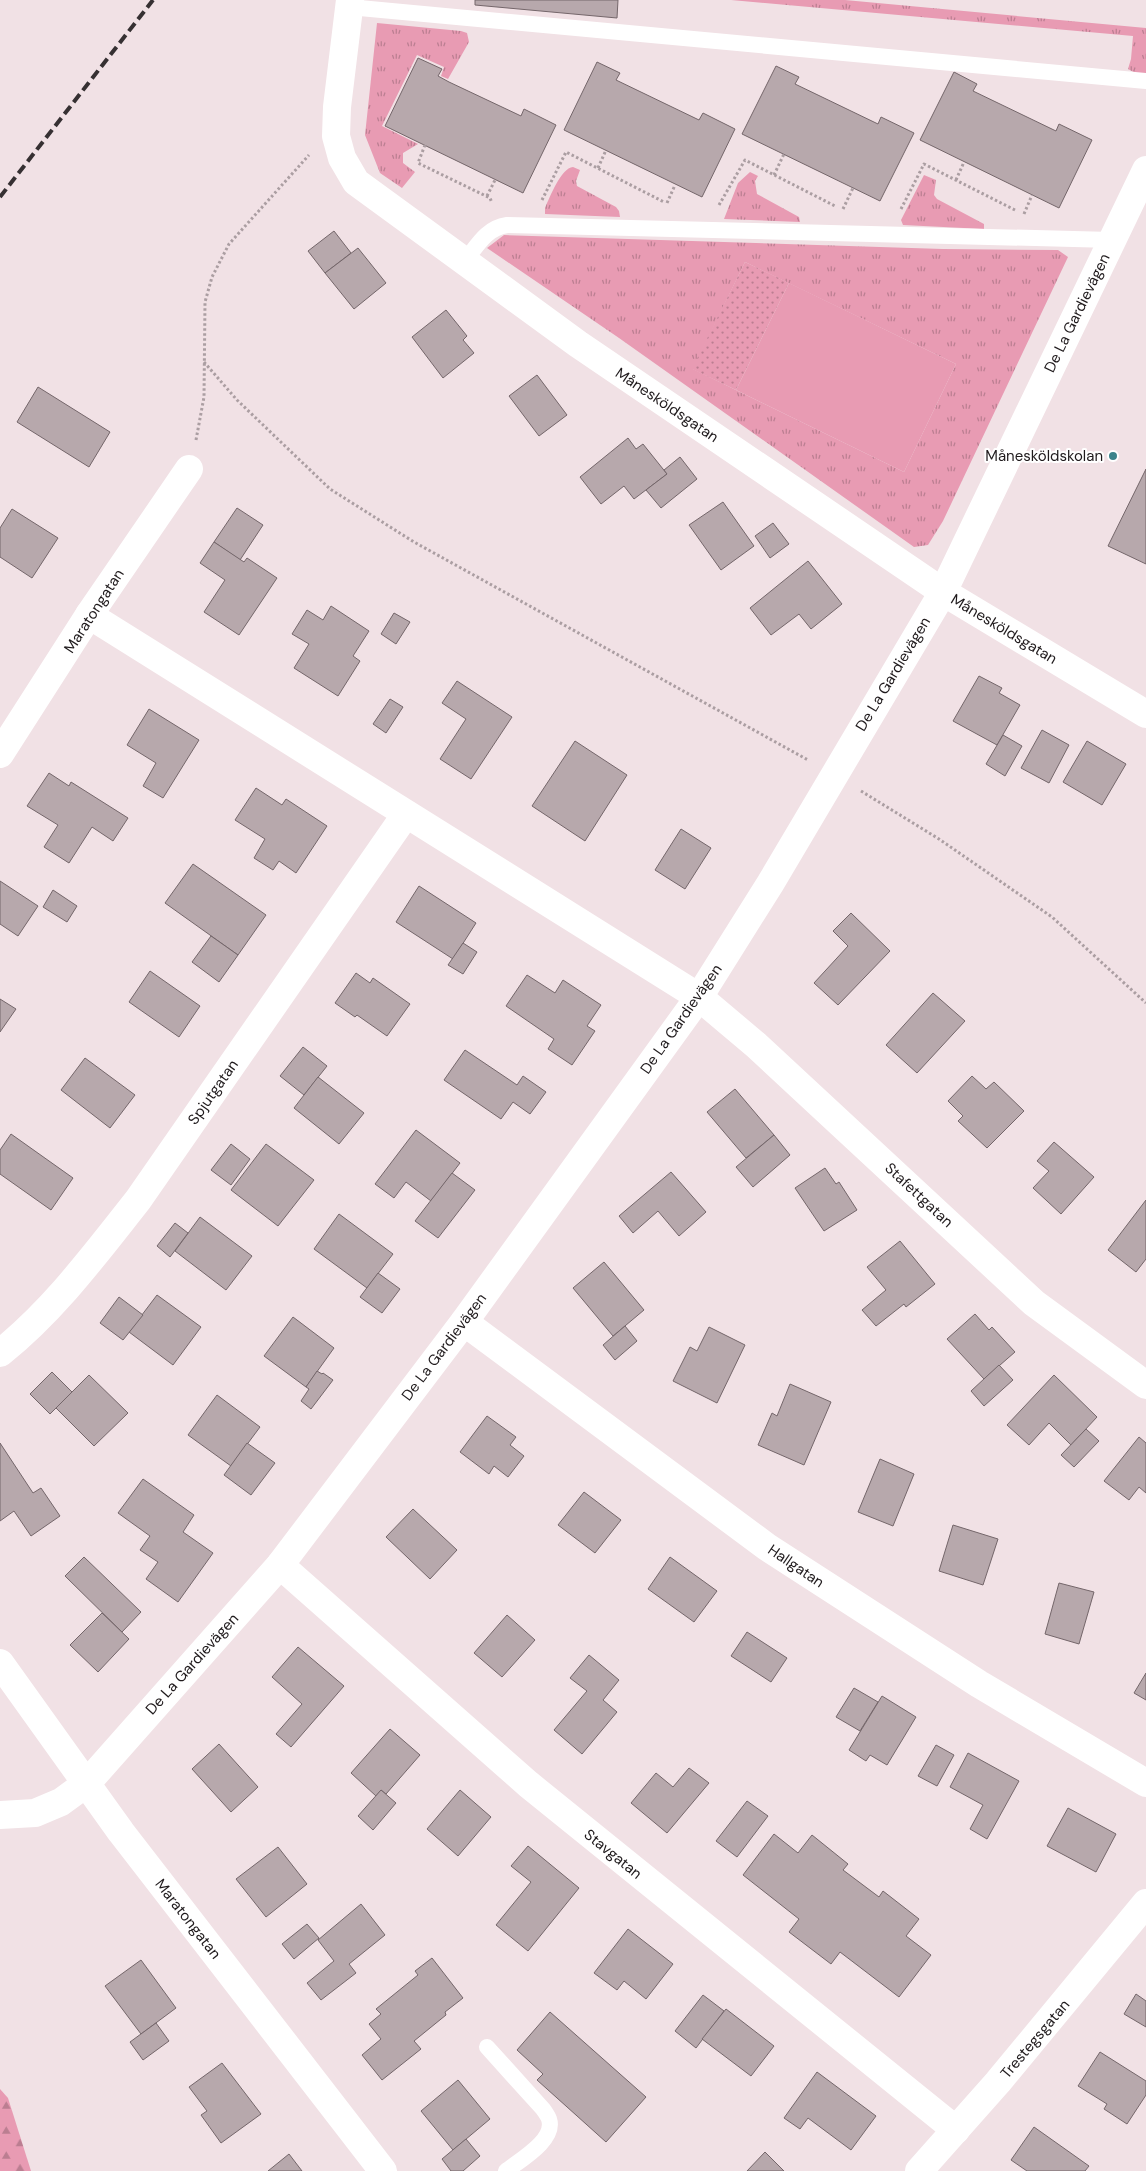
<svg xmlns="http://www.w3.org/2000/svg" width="1146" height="2171" font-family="'DM Sans',sans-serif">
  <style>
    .grass { fill: url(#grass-tufts); fill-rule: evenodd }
    .forest { fill: url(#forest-firs) }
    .park { fill: url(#park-dots) }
    .pitch { fill: #e89bb3 }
    .building { fill: #b7a8ac; stroke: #74666a }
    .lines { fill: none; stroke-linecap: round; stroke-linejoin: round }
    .path { stroke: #ab9ea2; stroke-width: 3; stroke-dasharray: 2.5 2.5; stroke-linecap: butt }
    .service { stroke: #fff; stroke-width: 16 }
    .minor { stroke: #fff; stroke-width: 28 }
    .rail { stroke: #363032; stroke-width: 4; stroke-dasharray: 10 5; stroke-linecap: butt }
    .poi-dot { fill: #3b838b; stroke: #fff; stroke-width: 2 }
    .labels { text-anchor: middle; stroke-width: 4; stroke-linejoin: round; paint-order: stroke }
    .street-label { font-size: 15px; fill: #1f1a1c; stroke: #fff }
    .poi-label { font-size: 15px; fill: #1f1a1c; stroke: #fff; text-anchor: end }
  </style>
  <defs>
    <pattern id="grass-tufts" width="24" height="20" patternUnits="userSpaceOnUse" patternTransform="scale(1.25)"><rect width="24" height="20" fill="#e89bb3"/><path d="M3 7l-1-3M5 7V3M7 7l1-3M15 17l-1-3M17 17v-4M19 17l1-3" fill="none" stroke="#bb7e91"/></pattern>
    <pattern id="forest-firs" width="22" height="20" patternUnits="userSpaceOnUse" patternTransform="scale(1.25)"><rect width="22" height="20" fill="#e89bb3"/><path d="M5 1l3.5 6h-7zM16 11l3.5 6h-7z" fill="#bb7e91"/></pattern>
    <pattern id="park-dots" width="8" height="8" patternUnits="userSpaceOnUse" patternTransform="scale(1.25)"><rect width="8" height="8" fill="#e89bb3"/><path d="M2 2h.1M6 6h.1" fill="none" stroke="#bb7e91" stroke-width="1.8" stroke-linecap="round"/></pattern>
  </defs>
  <rect width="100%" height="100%" fill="#f1e1e5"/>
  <g class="grass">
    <polygon points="731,0 845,0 1146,28 1146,74 1137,74 1128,69 1131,59 1133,36"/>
    <polygon points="377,23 461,31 467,33 469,42 448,79 441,76 444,67 417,55 382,126 418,144 403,153 403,163 415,172 402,188 380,173 365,135"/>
    <path d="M573,167L580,170L576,181L577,186L616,207L619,211L620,217L545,214V208C550,197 561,168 573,167Z"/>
    <polygon points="750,172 758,176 755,181 757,194 799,217 800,222 724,219 738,183"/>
    <polygon points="924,175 936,180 934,195 937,199 984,224 984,229 903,225 901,220"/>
    <path d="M504,235L943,249L1058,250L1068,257L943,521L928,545L914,547L619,338L487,248ZM745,262L956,364L904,472L693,369Z"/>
  </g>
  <polygon class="forest" points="0,2089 8,2098 31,2171 0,2171"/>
  <polygon class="park" points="745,262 789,283 736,390 692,369"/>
  <polygon class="pitch" points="789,283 956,364 904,472 736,390"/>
  <g class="building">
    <polygon points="475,0 618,0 617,18 475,5"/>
    <polygon points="418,58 442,69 438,76 449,82 521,116 524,109 556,125 523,193 385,126"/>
    <polygon points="597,62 620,73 616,80 699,120 703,113 735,129 702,197 564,130"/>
    <polygon points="776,66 799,77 795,84 878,124 881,117 914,133 880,201 742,134"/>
    <polygon points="954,72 977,84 973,91 1056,131 1059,124 1092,140 1059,208 920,140"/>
    <polygon points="334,231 351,253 325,273 308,251"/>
    <polygon points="358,248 386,283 354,309 325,273"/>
    <polygon points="446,310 467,336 463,340 474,353 443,378 412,337"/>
    <polygon points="537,375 567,415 539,436 509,396"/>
    <polygon points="38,387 110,432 89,467 17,422"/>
    <polygon points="628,438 636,449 643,444 667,474 634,499 624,486 601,504 580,477"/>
    <polygon points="680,457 697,479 661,508 646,490 667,474 664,470"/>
    <polygon points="1146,469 1146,564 1108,546"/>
    <polygon points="723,502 754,546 721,570 689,525"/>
    <polygon points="237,508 263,525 240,560 214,542"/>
    <polygon points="12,509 58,538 32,578 0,557 0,528"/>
    <polygon points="773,523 789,544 770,558 755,536"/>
    <polygon points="214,542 244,562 247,558 277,578 239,635 204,612 225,580 200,563"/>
    <polygon points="808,561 842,604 811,629 799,614 771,635 750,608"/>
    <polygon points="331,606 369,631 353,656 360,661 338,696 294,668 309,644 292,634 307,610 323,620"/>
    <polygon points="394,613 410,622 396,644 381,634"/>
    <polygon points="979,676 1002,688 999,693 1020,705 997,745 953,721"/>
    <polygon points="457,681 512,717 471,779 440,759 466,719 442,703"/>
    <polygon points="390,699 403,707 386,733 373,724"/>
    <polygon points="149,709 199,740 163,798 143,786 156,763 127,745"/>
    <polygon points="1042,730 1069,745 1049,783 1021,768"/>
    <polygon points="1003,735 1022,746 1005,776 986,764"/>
    <polygon points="575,741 627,775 585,841 532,806"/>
    <polygon points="1087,741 1126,764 1102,805 1063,782"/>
    <polygon points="49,773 69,786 71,782 128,818 113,841 92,827 69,863 44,847 58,825 27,806"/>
    <polygon points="256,788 282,805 286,799 327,826 296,873 279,861 273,870 254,858 265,839 235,820"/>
    <polygon points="681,829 711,848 685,889 655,870"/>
    <polygon points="193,864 266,915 238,955 165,903"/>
    <polygon points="0,881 38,906 18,936 0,924"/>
    <polygon points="419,886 476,923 453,959 396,922"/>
    <polygon points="53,890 77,906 67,922 43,907"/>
    <polygon points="851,913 890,951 838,1005 814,983 848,946 833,931"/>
    <polygon points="211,936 238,955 219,982 192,962"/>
    <polygon points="463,943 477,952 463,974 448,965"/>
    <polygon points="150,971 200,1006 179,1037 129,1002"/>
    <polygon points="356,973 370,983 373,978 410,1004 387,1036 357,1015 355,1017 335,1003"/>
    <polygon points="527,975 555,993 563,980 601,1005 587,1026 595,1031 572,1065 548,1049 554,1039 506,1006"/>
    <polygon points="933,993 965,1021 917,1073 886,1045"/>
    <polygon points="0,999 16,1009 0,1032"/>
    <polygon points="303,1047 327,1066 304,1095 280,1076"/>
    <polygon points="465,1050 517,1085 523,1076 546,1092 530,1114 513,1102 501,1119 444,1080"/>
    <polygon points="85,1058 135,1095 110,1128 61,1090"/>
    <polygon points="972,1076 986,1089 994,1082 1024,1111 987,1148 958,1121 963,1116 948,1101"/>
    <polygon points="318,1077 364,1113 339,1144 294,1108"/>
    <polygon points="735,1089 774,1135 746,1158 707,1112"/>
    <polygon points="416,1130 460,1163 431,1201 406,1182 394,1198 375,1184"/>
    <polygon points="11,1134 73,1178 51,1210 0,1174 0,1150"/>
    <polygon points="774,1135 790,1155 753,1187 736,1167"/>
    <polygon points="1054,1142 1094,1177 1061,1214 1033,1188 1049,1171 1037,1161"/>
    <polygon points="231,1144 250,1159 231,1185 211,1170"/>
    <polygon points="266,1144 314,1180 278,1226 231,1190"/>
    <polygon points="825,1168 836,1184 839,1182 857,1210 824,1231 795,1188"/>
    <polygon points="671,1172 706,1212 679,1236 658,1211 633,1233 619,1216"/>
    <polygon points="452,1173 475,1190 438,1238 415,1221"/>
    <polygon points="1146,1200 1146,1259 1136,1272 1108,1250"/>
    <polygon points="339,1214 393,1254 367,1288 314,1249"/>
    <polygon points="200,1217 252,1256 226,1290 175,1251"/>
    <polygon points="175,1223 188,1233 170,1257 157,1246"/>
    <polygon points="900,1241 935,1284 906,1307 904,1304 876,1326 862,1310 886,1290 867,1267"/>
    <polygon points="604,1262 644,1310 613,1336 573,1288"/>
    <polygon points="378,1273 400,1289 382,1313 360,1297"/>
    <polygon points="157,1295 201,1327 173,1365 129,1332"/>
    <polygon points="119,1297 143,1315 123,1340 100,1323"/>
    <polygon points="975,1314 989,1330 992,1327 1015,1352 984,1379 947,1339"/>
    <polygon points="293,1317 334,1348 306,1387 264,1356"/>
    <polygon points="625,1326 637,1341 615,1360 603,1345"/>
    <polygon points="709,1327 745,1345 717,1403 673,1381 690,1347 697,1351"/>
    <polygon points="999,1365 1013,1380 984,1406 971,1391"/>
    <polygon points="317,1371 322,1374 323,1373 333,1380 311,1409 301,1401 309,1389 306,1387"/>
    <polygon points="52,1372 72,1392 50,1414 30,1394"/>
    <polygon points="89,1375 128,1413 94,1446 56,1408"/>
    <polygon points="1054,1375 1097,1417 1071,1445 1049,1423 1029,1445 1007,1425"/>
    <polygon points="790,1384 831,1402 804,1465 758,1445 772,1413 777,1416"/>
    <polygon points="217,1395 260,1427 231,1466 188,1435"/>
    <polygon points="487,1416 516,1437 510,1445 524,1456 508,1477 494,1466 489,1474 460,1452"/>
    <polygon points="1086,1429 1099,1441 1074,1467 1061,1455"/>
    <polygon points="1139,1437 1146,1443 1146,1493 1139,1487 1129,1500 1104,1481"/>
    <polygon points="0,1443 33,1493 41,1488 60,1516 31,1536 14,1511 0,1521"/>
    <polygon points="247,1443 275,1463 251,1495 224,1475"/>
    <polygon points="880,1459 914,1474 893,1526 858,1512"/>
    <polygon points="143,1479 194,1515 183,1532 213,1553 178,1602 146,1579 158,1562 140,1550 150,1536 118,1513"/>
    <polygon points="584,1492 621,1520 595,1553 558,1525"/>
    <polygon points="413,1509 457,1550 430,1579 386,1537"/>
    <polygon points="953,1525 998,1539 983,1585 939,1571"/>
    <polygon points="84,1557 141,1612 122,1632 65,1576"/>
    <polygon points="670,1557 717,1591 694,1622 648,1589"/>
    <polygon points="1059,1583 1094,1592 1079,1644 1045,1634"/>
    <polygon points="102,1613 129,1639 98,1672 70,1645"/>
    <polygon points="507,1615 535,1640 502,1677 474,1653"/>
    <polygon points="747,1632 787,1658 771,1682 731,1656"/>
    <polygon points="298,1647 344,1686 291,1747 276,1734 302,1704 272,1677"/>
    <polygon points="589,1655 619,1680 603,1700 617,1712 582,1754 554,1730 587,1691 570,1678"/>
    <polygon points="1146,1673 1146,1700 1134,1693"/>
    <polygon points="854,1688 878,1702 860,1731 836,1717"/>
    <polygon points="882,1696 916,1717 887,1765 870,1755 866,1761 849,1750"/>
    <polygon points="390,1729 420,1755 386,1794 381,1790 376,1796 351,1773"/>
    <polygon points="219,1744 258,1787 231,1812 192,1769"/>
    <polygon points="936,1745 954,1755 937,1786 918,1776"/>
    <polygon points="968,1753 1019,1781 987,1839 970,1829 983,1805 950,1787"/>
    <polygon points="689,1768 709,1783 667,1833 631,1803 656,1773 673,1787"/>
    <polygon points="381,1790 396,1803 373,1830 358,1816"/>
    <polygon points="460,1790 491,1817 458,1856 427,1829"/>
    <polygon points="747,1801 768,1816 737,1857 716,1841"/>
    <polygon points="1068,1808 1116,1834 1096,1872 1047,1846"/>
    <polygon points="774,1834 798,1853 812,1835 848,1864 843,1870 879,1897 883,1891 919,1919 906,1936 931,1955 899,1997 840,1952 831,1964 789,1932 799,1919 743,1875"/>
    <polygon points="528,1846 579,1888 528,1951 496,1925 531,1882 511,1866"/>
    <polygon points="278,1847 307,1884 266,1917 236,1879"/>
    <polygon points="361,1904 385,1935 349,1964 356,1973 321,2000 307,1983 334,1961 318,1940"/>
    <polygon points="307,1924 319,1938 294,1959 282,1944"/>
    <polygon points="628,1929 673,1964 646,1999 624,1981 617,1990 594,1973"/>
    <polygon points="432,1958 463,1998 445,2012 446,2015 414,2041 421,2049 382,2080 362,2055 381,2039 369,2024 381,2014 376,2009 418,1975 415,1971"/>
    <polygon points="141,1960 176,2008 141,2034 105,1986"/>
    <polygon points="1136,1994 1146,2001 1146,2027 1124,2014"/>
    <polygon points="703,1995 724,2011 696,2048 675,2031"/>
    <polygon points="726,2009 774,2046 751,2076 702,2039"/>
    <polygon points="550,2012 646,2097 606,2142 537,2080 543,2074 517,2050"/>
    <polygon points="156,2023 169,2041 143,2060 130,2042"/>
    <polygon points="1100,2052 1146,2081 1146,2095 1127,2124 1104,2109 1107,2104 1078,2086"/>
    <polygon points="222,2063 261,2114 221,2143 201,2115 207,2111 189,2087"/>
    <polygon points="817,2072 876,2116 851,2150 808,2118 800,2129 784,2118"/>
    <polygon points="458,2080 490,2119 453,2150 421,2111"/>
    <polygon points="1034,2127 1089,2166 1085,2171 1027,2171 1011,2160"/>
    <polygon points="466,2139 480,2156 463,2171 451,2171 442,2159"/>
    <polygon points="765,2152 784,2171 747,2171"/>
    <polygon points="289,2154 302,2171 268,2171"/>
  </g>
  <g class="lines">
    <g class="path">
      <polyline points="425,145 418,163 490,198 492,203"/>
      <polyline points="598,168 606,150"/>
      <polyline points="774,175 784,154"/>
      <polyline points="956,180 964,162"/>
      <polyline points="487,196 495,180"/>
      <polyline points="542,200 566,152 664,202"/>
      <polyline points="667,203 675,185"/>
      <polyline points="719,205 745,160 835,206"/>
      <polyline points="843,209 853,188"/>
      <polyline points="901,209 924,164 1017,211"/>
      <polyline points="1024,214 1032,195"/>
      <polyline points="204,362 237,400 330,489 414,542 808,760"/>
      <polyline points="196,440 204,397 205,302 212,277 229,244 309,155"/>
      <polyline points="861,791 939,839 1052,917 1146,1003"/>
    </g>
    <g class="service">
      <polyline points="349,7 1146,81"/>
      <path d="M465,261C477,246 486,228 507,225L1112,240"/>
      <path d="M487,2047L543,2109C545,2112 548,2116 549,2119C556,2140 520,2160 506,2171"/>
    </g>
    <g class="minor">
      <polyline points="350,0 337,107 336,136 342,158 356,182 578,344 943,592 1146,714"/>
      <polyline points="89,615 699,997 756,1045 1034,1303 1146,1385"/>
      <polyline points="0,754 89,615 189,469"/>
      <polyline points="464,1322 767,1547 979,1684 1146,1783"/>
      <path d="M0,1353C54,1310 96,1253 138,1200L406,814"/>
      <polyline points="280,1565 528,1784 956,2130"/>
      <polyline points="0,1663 121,1832 383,2171"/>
      <polyline points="0,1815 35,1813 61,1802 87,1783 280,1565 464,1322 699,997 770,884 943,592 1146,170"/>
      <polyline points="919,2171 998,2082 1146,1903"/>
    </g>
    <polyline class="rail" points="0,197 153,0"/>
  </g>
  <circle class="poi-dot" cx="1113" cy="456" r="5"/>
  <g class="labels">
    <g class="street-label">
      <text transform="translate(1077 313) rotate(-64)" y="5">De La Gardievägen</text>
      <text transform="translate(667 405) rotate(34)" y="5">Månesköldsgatan</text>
      <text transform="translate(94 611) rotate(-57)" y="5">Maratongatan</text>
      <text transform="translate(1004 629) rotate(31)" y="5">Månesköldsgatan</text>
      <text transform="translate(893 674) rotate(-59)" y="5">De La Gardievägen</text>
      <text transform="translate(681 1019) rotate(-55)" y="5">De La Gardievägen</text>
      <text transform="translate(213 1092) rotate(-55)" y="5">Spjutgatan</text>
      <text transform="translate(919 1195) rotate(43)" y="5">Stafettgatan</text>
      <text transform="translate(444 1347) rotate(-53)" y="5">De La Gardievägen</text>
      <text transform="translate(796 1566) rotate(34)" y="5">Hallgatan</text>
      <text transform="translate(192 1664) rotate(-48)" y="5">De La Gardievägen</text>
      <text transform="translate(613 1854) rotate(39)" y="5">Stavgatan</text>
      <text transform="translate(188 1919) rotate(52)" y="5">Maratongatan</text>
      <text transform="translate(1035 2039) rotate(-50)" y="5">Trestegsgatan</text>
    </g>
    <g class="poi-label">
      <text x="1103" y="461">Månesköldskolan</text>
    </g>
  </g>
</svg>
